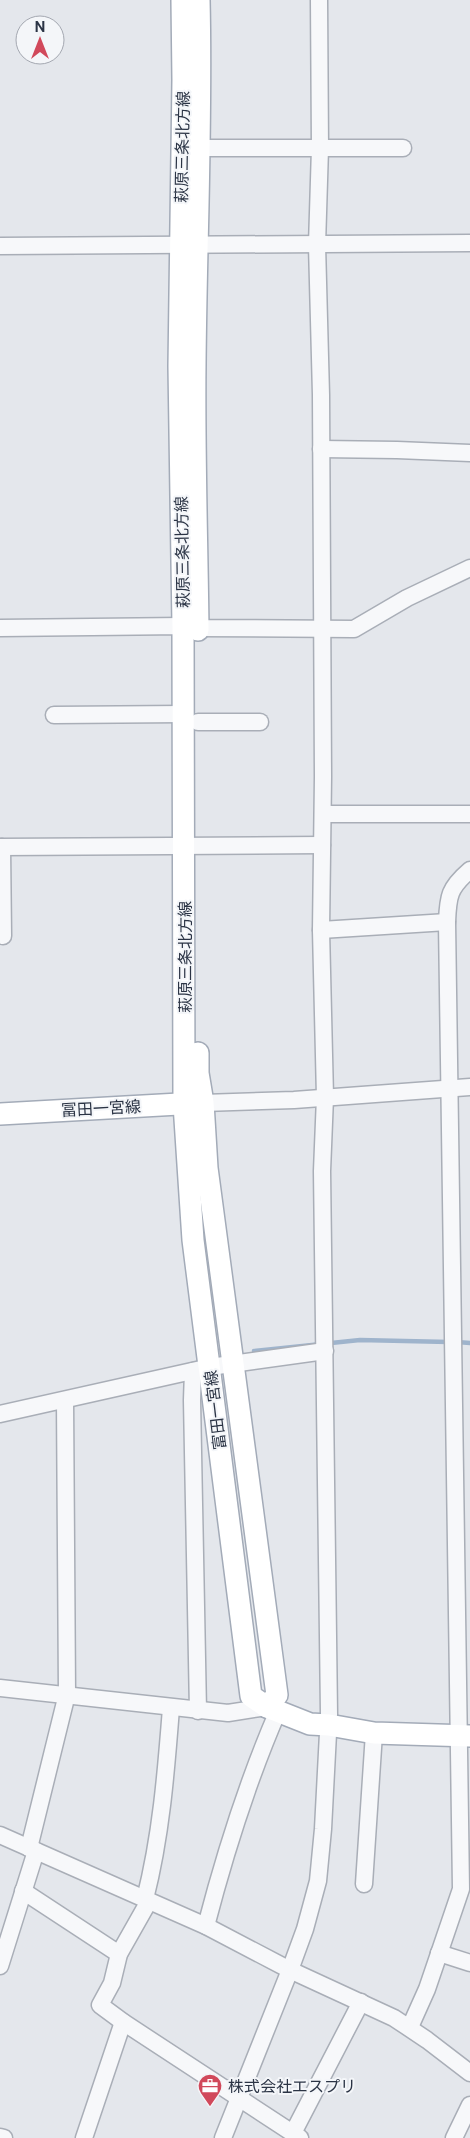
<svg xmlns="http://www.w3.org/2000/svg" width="470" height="2138" font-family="'Public Sans','Noto Sans JP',sans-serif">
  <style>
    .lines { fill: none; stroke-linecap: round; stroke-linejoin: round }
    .stream { stroke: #9fb4cc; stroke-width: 4.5 }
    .minor-casing { stroke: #a9aeb7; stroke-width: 19 }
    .major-casing { stroke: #a3abb8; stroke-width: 24 }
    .minor { stroke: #f7f8fa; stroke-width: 16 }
    .major { stroke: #fff; stroke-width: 21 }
    .labels { text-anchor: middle; stroke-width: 4; stroke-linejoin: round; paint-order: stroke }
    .street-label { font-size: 16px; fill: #2b3445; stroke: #f4f6f9 }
    .poi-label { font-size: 16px; fill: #2b3445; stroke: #f4f6f9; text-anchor: start }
  </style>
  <rect width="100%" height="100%" fill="#e4e7ec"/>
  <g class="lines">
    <g class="stream">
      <polyline points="457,1342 470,1343"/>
      <polyline points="254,1351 360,1340 449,1342"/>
    </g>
    <defs>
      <g id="minor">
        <polyline points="199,148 403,148"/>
        <polyline points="0,246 470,243"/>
        <polyline points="321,449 397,450 470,453"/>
        <polyline points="0,628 183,626 198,628 354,629 407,598 470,568"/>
        <polyline points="54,715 184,714"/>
        <polyline points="198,722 260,722"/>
        <polyline points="323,814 470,814"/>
        <polyline points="0,847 322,845"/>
        <polyline points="2,847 3,936"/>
        <polyline points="321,930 447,922"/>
        <polyline points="203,1103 294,1100 470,1087"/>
        <polyline points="193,1371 192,1400 198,1711"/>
        <polyline points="0,1414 210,1367 325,1351"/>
        <polyline points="0,1688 228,1713 267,1707"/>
        <polyline points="0,1835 206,1926 290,1970 394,2018 427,2040 470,2073"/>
        <polyline points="29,1848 67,1694 65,1400"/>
        <polyline points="364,1884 374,1733"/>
        <polyline points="23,1891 119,1954"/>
        <path d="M145,1899C161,1836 166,1773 171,1708"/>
        <polyline points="149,1901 119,1954 112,1983 100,2005 123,2022 300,2138"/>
        <path d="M206,1926C225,1853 248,1780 278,1711"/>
        <polyline points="439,1953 470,1963"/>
        <polyline points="0,1966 36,1851"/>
        <path d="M410,2027L427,1989L461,1889L447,922C448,896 449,888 470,870"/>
        <polyline points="293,2133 361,2002"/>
        <polyline points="0,2137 4,2138"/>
        <polyline points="84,2138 123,2022"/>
        <polyline points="223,2138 290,1970 305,1929 318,1881 323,1829 329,1714 322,1171 325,1097 321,930 323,777 321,395 317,245 320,148 319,0"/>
        <polyline points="454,2138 470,2105"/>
      </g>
      <g id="major">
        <polyline points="182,0 183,80 179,366 183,626 184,1104 193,1240 251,1696 267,1707 310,1724 329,1725 374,1733 470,1736"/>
        <path d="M198,630C197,541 194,453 195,364C196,243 202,121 199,0"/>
        <polyline points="198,1053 198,1073 203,1103 207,1168 277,1695 267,1707"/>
        <polyline points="0,1114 197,1103"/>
      </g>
    </defs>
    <use href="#minor" class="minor-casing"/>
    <use href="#major" class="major-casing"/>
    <use href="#minor" class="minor"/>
    <use href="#major" class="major"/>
  </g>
  <defs>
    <symbol id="office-pin" viewBox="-11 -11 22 30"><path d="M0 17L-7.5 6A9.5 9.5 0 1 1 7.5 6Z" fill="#d1495b" stroke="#f4f6f9"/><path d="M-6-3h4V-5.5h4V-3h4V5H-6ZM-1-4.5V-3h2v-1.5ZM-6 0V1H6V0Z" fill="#fff"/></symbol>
  </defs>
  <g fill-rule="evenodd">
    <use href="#office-pin" x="196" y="2072" width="28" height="38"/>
  </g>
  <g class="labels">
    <g class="street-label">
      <text transform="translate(182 147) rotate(-89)" y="6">萩原三条北方線</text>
      <text transform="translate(182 552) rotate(-91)" y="6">萩原三条北方線</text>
      <text transform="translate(185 957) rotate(-90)" y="6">萩原三条北方線</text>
      <text transform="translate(101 1108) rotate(-3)" y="6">冨田一宮線</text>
      <text transform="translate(215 1410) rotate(-97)" y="6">富田一宮線</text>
    </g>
    <g class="poi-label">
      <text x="228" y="2092">株式会社エスプリ</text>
    </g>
  </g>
  <g transform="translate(40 40)"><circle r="24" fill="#f4f6f9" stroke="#a4a8b1"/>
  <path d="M0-4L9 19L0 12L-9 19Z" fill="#d1495b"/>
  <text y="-8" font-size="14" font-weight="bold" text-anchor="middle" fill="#2b3445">N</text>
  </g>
</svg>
